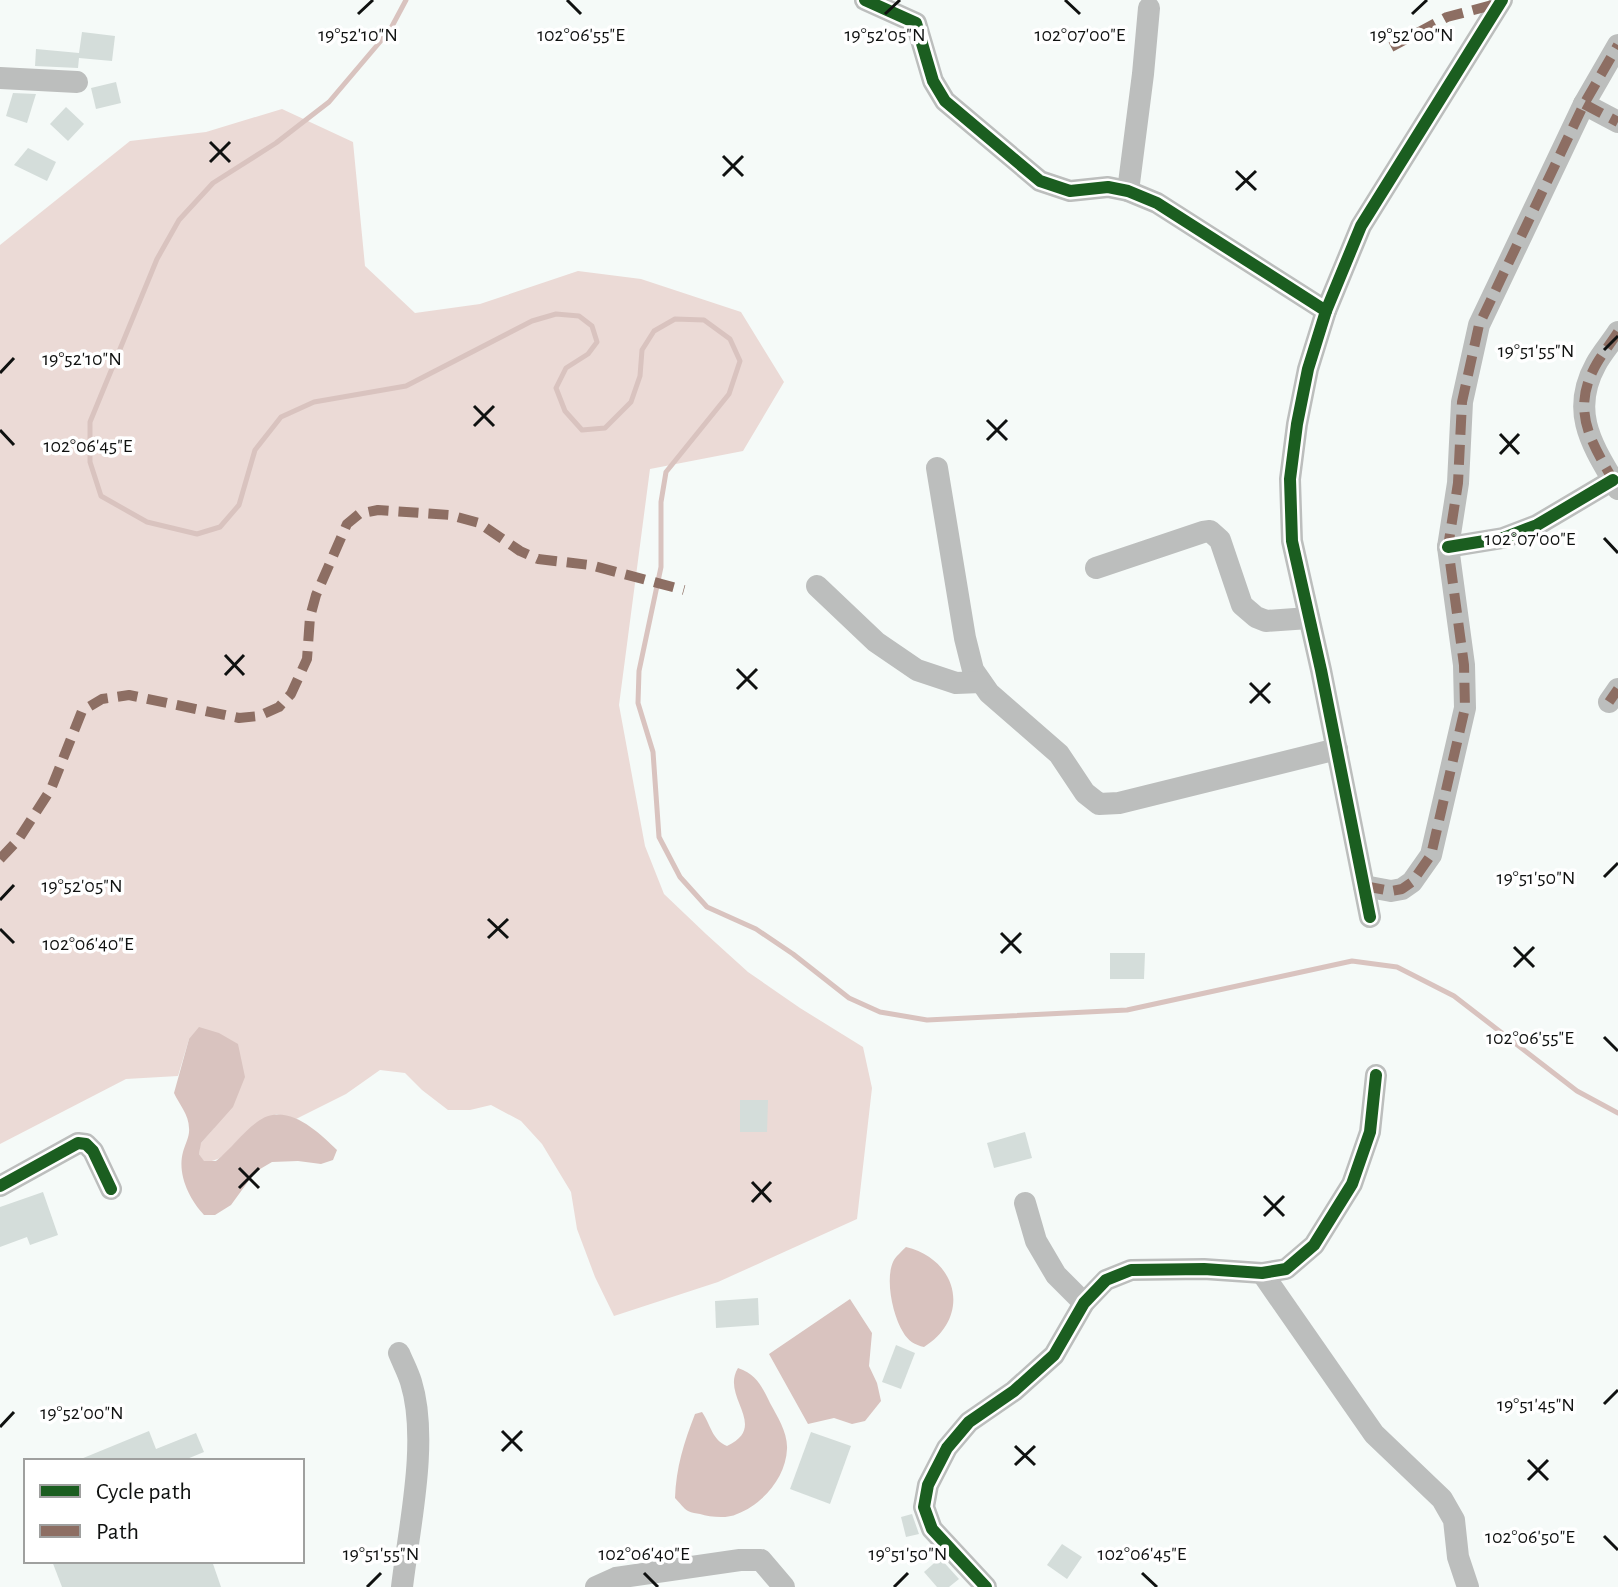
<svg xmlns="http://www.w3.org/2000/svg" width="1618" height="1587" font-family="'Alegreya Sans',sans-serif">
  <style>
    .forest { fill: #ebdad6 }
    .water { fill: #d9c3bf }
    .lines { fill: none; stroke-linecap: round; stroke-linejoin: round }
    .stream { stroke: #d9c3bf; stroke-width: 5 }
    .building { fill: #d4ddda }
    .minor { stroke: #bcbebd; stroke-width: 22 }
    .quiet { stroke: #8d6e63; stroke-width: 10; stroke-dasharray: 20 10; stroke-linecap: butt }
    .cycleway-casing { stroke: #fff; stroke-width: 17 }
    .cycleway { stroke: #1b5e20; stroke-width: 12 }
    .ticks { fill: none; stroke: #0f1110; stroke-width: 3 }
    .ticks-label { font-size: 20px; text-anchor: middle; fill: #0f1110; stroke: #fff; stroke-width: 7; stroke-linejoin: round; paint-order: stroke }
  </style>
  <rect width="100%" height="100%" fill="#f5faf8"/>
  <path class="forest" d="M282,109L353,142L365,266L415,313L480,304L578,271L641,279L741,312L784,382L743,451L650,469L619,705L645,846L664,894L706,934L748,972L800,1008L863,1047L872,1088L857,1219L718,1282L614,1316L595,1277L577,1229L571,1192L542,1144L521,1121L491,1105L470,1110H448L422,1090L405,1073L380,1070L346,1094L296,1119L276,1114C265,1121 251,1127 242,1136C228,1149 225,1161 204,1162L199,1154L200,1144L214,1128L189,1039L178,1076L126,1079L0,1144V245L130,141L206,132Z"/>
  <g class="water">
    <path d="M199,1027L219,1033L238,1044L245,1077L233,1107L201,1143L199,1154L204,1161H216C231,1149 242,1133 257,1122C285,1100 318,1131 337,1150L333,1160L321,1164L298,1161L272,1162L255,1172L231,1205L215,1215H204C189,1199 177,1174 183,1152C185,1144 190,1136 189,1128C189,1115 179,1104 174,1093L189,1039Z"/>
    <path d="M906,1247C959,1260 971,1318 924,1347C915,1345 908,1341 903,1332C893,1316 885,1280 893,1262C895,1257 902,1251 906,1247Z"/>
    <polygon points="850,1299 872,1333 869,1366 877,1383 881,1401 865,1421 852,1424 834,1418 808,1424 769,1354"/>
    <path d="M738,1368C757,1375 761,1385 770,1403C777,1416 788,1433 787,1449C786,1477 763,1504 737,1514C727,1519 710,1517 700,1514C696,1513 692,1513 688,1511C684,1509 679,1502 675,1498C676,1468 684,1442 695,1414L702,1412C711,1425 712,1440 727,1446C770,1426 720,1397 738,1368Z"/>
  </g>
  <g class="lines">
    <polyline class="stream" points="406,0 390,30 329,102 276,143 213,183 179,220 157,259 90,422 90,462 101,496 147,522 197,534 220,527 239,505 255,450 281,417 314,402 406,386 532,321 556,314 579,316 592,326 597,342 588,354 566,368 556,388 565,411 582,430 605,428 631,402 640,376 642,350 654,331 675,319 704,320 730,339 740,361 729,394 666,472 661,502 661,567 639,671 638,703 653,752 659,837 680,877 707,907 756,929 793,954 849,998 880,1012 927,1020 1127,1010 1352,961 1397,967 1454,996 1577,1091 1618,1113"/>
  </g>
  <g class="building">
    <polygon points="82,32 115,36 112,61 79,58 78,68 35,66 36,49 79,53"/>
    <polygon points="116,82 121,103 96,109 91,88"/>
    <polygon points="13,93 36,94 27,123 6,116"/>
    <polygon points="66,107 84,124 68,141 50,124"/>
    <polygon points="28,148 56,162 47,181 14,165"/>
    <polygon points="1110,953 1145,953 1144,979 1110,979"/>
    <polygon points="740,1100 768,1100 767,1132 740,1132"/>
    <polygon points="1025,1132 1032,1158 994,1168 987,1143"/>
    <polygon points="43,1192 58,1235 30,1245 27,1237 0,1247 0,1207"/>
    <polygon points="758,1298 759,1325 716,1328 715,1301"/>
    <polygon points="896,1345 915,1353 901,1389 882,1382"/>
    <polygon points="149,1431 156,1449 196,1433 204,1452 182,1461 76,1461"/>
    <polygon points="811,1432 851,1446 830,1504 790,1489"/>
    <polygon points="912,1514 919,1534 906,1537 901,1517"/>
    <polygon points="1062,1544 1082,1557 1067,1579 1047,1565"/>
    <polygon points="940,1558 959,1579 949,1587 937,1587 924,1572"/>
    <polygon points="52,1561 212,1561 221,1587 62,1587"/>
  </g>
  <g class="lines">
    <g class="minor">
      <polyline points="865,0 916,23 933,81 945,101 1040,181 1070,191 1108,187 1128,191 1157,203 1326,311"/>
      <polyline points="0,78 77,82"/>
      <polyline points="1584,104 1618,122"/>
      <polyline points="1128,191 1143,74 1149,8"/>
      <path d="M1618,332C1611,343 1602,353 1596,364C1569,413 1593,446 1618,489"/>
      <polyline points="937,468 965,638 973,670 989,693 1059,754 1085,793 1099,804 1119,803 1337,749"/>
      <polyline points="1448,547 1503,538 1537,525 1613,480"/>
      <polyline points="1096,568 1203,532 1210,531 1220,540 1242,605 1256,617 1266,621 1309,618"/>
      <polyline points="817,586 876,642 917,670 956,683 981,682"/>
      <polyline points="1609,702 1618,689"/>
      <polyline points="1364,886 1391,891 1402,889 1412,882 1431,855 1465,708 1464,665 1448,547 1458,483 1462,402 1479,325 1584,104 1618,45"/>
      <polyline points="1370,917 1321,670 1292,541 1290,479 1297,424 1308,369 1326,311 1361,226 1502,0"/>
      <polyline points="0,1186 78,1143 86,1144 93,1151 111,1189"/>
      <polyline points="1025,1203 1036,1241 1056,1275 1084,1303"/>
      <polyline points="1262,1273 1374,1434 1442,1499 1454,1520 1458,1557 1468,1587"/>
      <path d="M399,1353C403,1363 408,1372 411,1382C429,1440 409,1527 402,1587"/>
      <polyline points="596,1587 616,1578 740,1560 761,1560 784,1587"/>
      <polyline points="986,1587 932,1529 924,1507 928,1485 947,1448 969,1422 1014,1391 1054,1355 1084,1303 1106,1280 1131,1270 1204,1269 1262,1273 1286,1269 1314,1245 1352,1184 1370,1132 1376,1075"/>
    </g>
    <g class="quiet">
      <polyline points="1391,47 1447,17 1500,3"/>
      <polyline points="1584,104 1618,122"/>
      <path d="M1616,485C1592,443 1569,411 1597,363C1603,353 1611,343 1618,332"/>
      <polyline points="1609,702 1618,689"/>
      <polyline points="0,859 18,840 51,789 82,711 102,699 129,695 239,718 259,716 279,707 291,694 307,659 310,617 316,595 347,524 359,514 378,510 450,515 479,523 520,551 538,559 590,565 684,590"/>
      <polyline points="1364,886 1391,891 1402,889 1412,882 1431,855 1465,708 1464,665 1448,547 1458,483 1462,402 1479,325 1584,104 1618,45"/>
    </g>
    <defs>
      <g id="cycleway">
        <polyline points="865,0 916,23 933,81 945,101 1040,181 1070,191 1108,187 1128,191 1157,203 1326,311"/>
        <polyline points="1448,547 1503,538 1537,525 1613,480"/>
        <polyline points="1370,917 1321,670 1292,541 1290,479 1297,424 1308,369 1326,311 1361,226 1502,0"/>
        <polyline points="0,1186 78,1143 86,1144 93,1151 111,1189"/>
        <polyline points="986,1587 932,1529 924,1507 928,1485 947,1448 969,1422 1014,1391 1054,1355 1084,1303 1106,1280 1131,1270 1204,1269 1262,1273 1286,1269 1314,1245 1352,1184 1370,1132 1376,1075"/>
      </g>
    </defs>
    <use href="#cycleway" class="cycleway-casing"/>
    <use href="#cycleway" class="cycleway"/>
  </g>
  <path class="ticks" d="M567,0L581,14M1065,0L1080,14M358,14L373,0M885,14L900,0M1412,14L1427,0M210,142L230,162M723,156L743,176M210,162L230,142M1236,171L1256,190M723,176L743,156M1236,190L1256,171M1604,350L1618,336M0,373L14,358M474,406L494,426M987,420L1007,440M474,426L494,406M0,430L14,445M1500,434L1519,454M987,440L1007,420M1500,454L1519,434M1604,538L1618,553M225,655L244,675M737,669L757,689M225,675L244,655M1250,683L1270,703M737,689L757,669M1250,703L1270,683M1604,877L1618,863M0,900L14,885M488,919L508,938M0,929L14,943M1001,933L1021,953M488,938L508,919M1514,947L1534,967M1001,953L1021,933M1514,967L1534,947M1604,1037L1618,1051M239,1168L259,1188M752,1182L771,1202M239,1188L259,1168M1264,1196L1284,1216M752,1202L771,1182M1264,1216L1284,1196M1604,1404L1618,1390M0,1427L14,1412M502,1431L522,1451M1015,1446L1035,1465M502,1451L522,1431M1528,1460L1548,1480M1015,1465L1035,1446M1528,1480L1548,1460M1604,1536L1618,1550M644,1573L658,1587M1142,1573L1157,1587M367,1587L381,1573M894,1587L908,1573"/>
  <g class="ticks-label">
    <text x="358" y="41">19°52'10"N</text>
    <text x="581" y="41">102°06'55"E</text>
    <text x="885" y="41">19°52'05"N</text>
    <text x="1080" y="41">102°07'00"E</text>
    <text x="1412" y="41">19°52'00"N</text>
    <text x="1536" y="357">19°51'55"N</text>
    <text x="82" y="365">19°52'10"N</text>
    <text x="88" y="452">102°06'45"E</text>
    <text x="1530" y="545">102°07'00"E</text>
    <text x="1536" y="884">19°51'50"N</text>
    <text x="82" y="892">19°52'05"N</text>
    <text x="88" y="950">102°06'40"E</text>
    <text x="1530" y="1044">102°06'55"E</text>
    <text x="1536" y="1411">19°51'45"N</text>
    <text x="82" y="1419">19°52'00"N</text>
    <text x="1530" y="1543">102°06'50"E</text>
    <text x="381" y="1560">19°51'55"N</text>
    <text x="908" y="1560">19°51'50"N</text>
    <text x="644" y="1560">102°06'40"E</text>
    <text x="1142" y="1560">102°06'45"E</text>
  </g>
  <rect x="24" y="1459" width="280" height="104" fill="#ffffff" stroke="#9fa09f" stroke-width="2"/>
  <rect x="40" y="1485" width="40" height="12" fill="#1b5e20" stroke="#9fa09f" stroke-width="2"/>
  <text x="96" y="1499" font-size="24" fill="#0f1110">Cycle path</text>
  <rect x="40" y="1525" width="40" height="12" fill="#8d6e63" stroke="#9fa09f" stroke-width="2"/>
  <text x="96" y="1539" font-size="24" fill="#0f1110">Path</text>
</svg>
